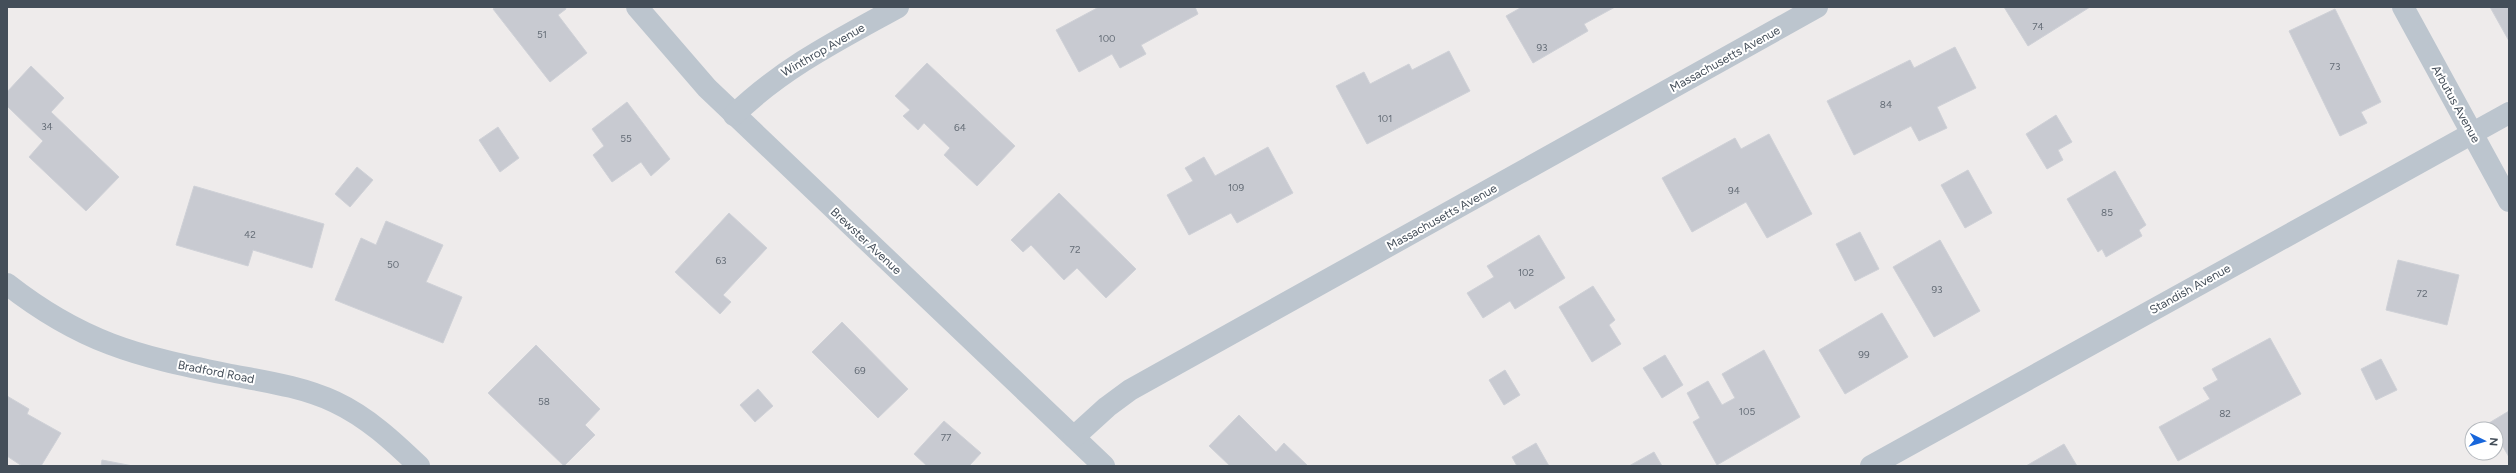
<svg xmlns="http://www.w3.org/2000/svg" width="2516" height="473" font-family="Figtree,sans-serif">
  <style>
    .building { fill: #c8cad1; stroke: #cfd1d7 }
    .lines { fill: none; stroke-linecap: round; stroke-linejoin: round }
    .minor { stroke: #bcc5ce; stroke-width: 22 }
    .labels { text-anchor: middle; stroke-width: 4; stroke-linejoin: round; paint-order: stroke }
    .number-label { font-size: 10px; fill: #656d77 }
    .street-label { font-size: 12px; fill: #444e59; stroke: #fff }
  </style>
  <rect width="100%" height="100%" fill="#eeebeb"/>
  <g class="building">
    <polygon points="496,7 565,7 566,9 558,15 587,53 550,82 493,9"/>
    <polygon points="1099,7 1195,7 1198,14 1141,45 1146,54 1120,68 1112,54 1079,72 1056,30"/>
    <polygon points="1522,7 1615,7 1584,24 1588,31 1533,63 1506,16"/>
    <polygon points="2004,7 2090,7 2028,46"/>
    <polygon points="2490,7 2509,7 2509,41"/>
    <polygon points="2335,9 2381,102 2361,112 2367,123 2340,136 2289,31"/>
    <polygon points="1955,47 1976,88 1937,107 1947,128 1919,141 1911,126 1854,155 1827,101 1910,60 1914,68"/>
    <polygon points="1449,51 1470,91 1367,144 1336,86 1364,72 1370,84 1409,64 1412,70"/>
    <polygon points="927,63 1015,146 977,186 944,155 950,148 924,123 918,130 903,116 910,110 895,96"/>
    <polygon points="31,66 64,98 51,112 119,177 86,211 29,157 43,141 7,106 7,92"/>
    <polygon points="627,102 670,159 651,176 641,162 612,182 593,155 604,146 592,129"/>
    <polygon points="2056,115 2072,142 2058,150 2063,160 2047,169 2026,134"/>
    <polygon points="498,127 519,158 500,172 479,140"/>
    <polygon points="1769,134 1812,214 1767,238 1746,202 1692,232 1662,178 1735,138 1741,149"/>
    <polygon points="1268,147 1293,193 1237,223 1231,213 1189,235 1167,195 1193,181 1185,168 1204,157 1215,176"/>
    <polygon points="357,167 373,180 350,207 335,194"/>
    <polygon points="1968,170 1992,213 1965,228 1941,185"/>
    <polygon points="2115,171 2146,225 2139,230 2142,236 2106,257 2102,249 2098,252 2067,199"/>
    <polygon points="194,186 324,224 312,268 253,250 248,266 176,245"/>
    <polygon points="1059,193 1136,269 1106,298 1077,268 1064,280 1031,245 1023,252 1011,240"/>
    <polygon points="729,213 767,248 723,295 731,302 720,314 675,272"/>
    <polygon points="386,221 443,245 426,282 462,297 443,343 335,300 361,238 376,245"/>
    <polygon points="1860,232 1879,269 1855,281 1836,244"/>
    <polygon points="1539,235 1565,278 1515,309 1510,301 1483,318 1467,293 1494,277 1487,266"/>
    <polygon points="1940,240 1980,311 1934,337 1893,267"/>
    <polygon points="2398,260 2459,275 2447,325 2386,310"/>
    <polygon points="1593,286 1615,320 1609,325 1621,344 1592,362 1559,307"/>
    <polygon points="1882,313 1908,357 1845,394 1819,350"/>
    <polygon points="842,322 908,389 878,418 812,352"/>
    <polygon points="2270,338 2301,394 2178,461 2159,427 2210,399 2203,388 2218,380 2212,369"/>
    <polygon points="536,345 600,409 585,425 595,435 564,466 488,393"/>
    <polygon points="1764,350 1800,417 1717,465 1693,422 1700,418 1687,393 1708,381 1722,405 1735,398 1722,374"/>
    <polygon points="1665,355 1683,385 1662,398 1643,368"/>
    <polygon points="2381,359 2397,390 2376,400 2361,369"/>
    <polygon points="1505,370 1520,395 1504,405 1489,380"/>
    <polygon points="758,389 773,406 755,422 740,405"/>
    <polygon points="7,396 29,409 27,414 61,433 41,466 22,466 7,456"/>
    <polygon points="2509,411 2509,457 2496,435 2496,429 2492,429 2489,423"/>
    <polygon points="1239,415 1276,452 1284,443 1308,466 1230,466 1209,446"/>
    <polygon points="944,421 981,453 969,466 927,466 914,454"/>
    <polygon points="1536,443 1549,466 1517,466 1512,457"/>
    <polygon points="2064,444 2077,466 2026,466"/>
    <polygon points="1654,452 1662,466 1629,466"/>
    <polygon points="102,460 133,466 101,466"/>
  </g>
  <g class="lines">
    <g class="minor">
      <polyline points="637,7 707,88 1104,466"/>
      <polyline points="2403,7 2509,201"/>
      <path d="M734,115C782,68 840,39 898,7"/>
      <path d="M7,284C81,342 136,356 226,374C262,381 301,386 335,402C367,417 393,441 419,466"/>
      <polyline points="1074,437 1107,407 1130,390 1817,7"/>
      <polyline points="1871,466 2509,113"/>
    </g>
  </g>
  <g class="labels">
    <g class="number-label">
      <text x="2038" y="30">74</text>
      <text x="542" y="38">51</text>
      <text x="1107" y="42">100</text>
      <text x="1542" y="51">93</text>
      <text x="2335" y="70">73</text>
      <text x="1886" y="108">84</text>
      <text x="1385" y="122">101</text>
      <text x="47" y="130">34</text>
      <text x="960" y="131">64</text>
      <text x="626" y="142">55</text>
      <text x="1236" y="191">109</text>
      <text x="1734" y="194">94</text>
      <text x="2107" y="216">85</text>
      <text x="250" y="238">42</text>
      <text x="1075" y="253">72</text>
      <text x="721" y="264">63</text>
      <text x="393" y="268">50</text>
      <text x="1526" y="276">102</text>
      <text x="1937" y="293">93</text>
      <text x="2422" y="297">72</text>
      <text x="1864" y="358">99</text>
      <text x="860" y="374">69</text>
      <text x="544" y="405">58</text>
      <text x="1747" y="415">105</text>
      <text x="2225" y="417">82</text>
      <text x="946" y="441">77</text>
    </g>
    <g class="street-label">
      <text transform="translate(823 50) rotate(-30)" y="4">Winthrop Avenue</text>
      <text transform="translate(1725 59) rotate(-29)" y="4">Massachusetts Avenue</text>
      <text transform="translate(2456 104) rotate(61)" y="4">Arbutus Avenue</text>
      <text transform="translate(1442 217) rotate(-29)" y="4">Massachusetts Avenue</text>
      <text transform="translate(866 241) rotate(43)" y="4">Brewster Avenue</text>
      <text transform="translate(2190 289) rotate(-29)" y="4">Standish Avenue</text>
      <text transform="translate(216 372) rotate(11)" y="4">Bradford Road</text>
    </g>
  </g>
  <rect width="2516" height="473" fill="none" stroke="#444e59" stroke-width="16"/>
  <g transform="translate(2484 441) rotate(95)"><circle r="19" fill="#ffffff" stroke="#b4b8bd"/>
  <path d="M0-3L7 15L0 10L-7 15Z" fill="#1866db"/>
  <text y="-6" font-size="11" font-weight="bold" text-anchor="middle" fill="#444e59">N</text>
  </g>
</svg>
